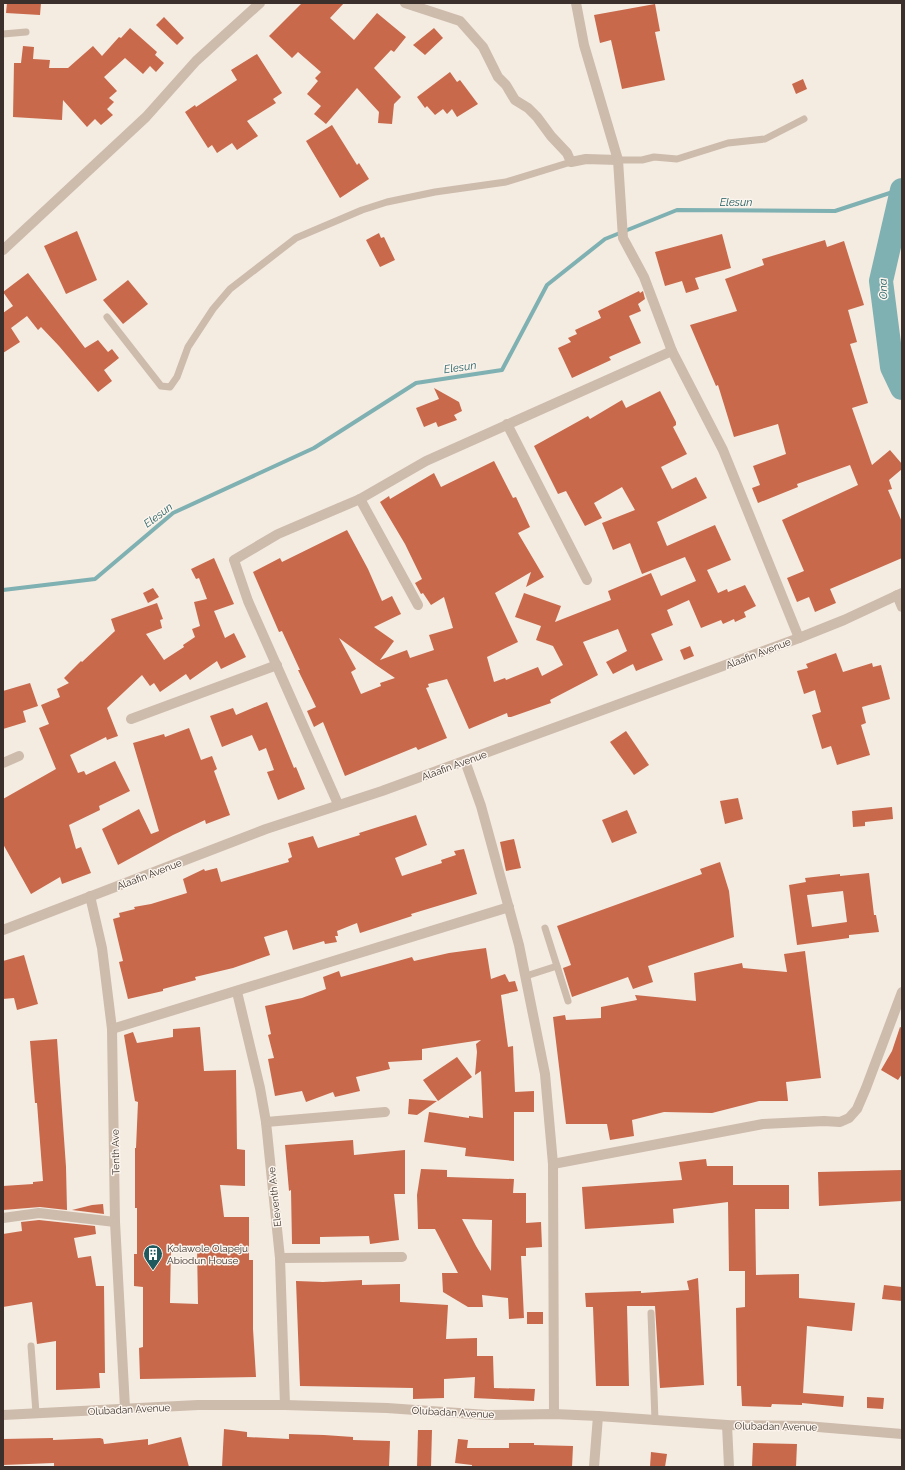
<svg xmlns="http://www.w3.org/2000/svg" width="905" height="1470" font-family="Raleway,sans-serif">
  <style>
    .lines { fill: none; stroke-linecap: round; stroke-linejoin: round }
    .stream { stroke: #7fb0b2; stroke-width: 4 }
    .river { stroke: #7fb0b2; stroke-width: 24 }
    .building { fill: #c8694b; fill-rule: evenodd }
    .service { stroke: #cdbbac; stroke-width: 7 }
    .minor { stroke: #cdbbac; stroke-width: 10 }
    .tertiary { stroke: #cdbbac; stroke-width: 10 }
    .labels { text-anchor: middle; stroke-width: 3; stroke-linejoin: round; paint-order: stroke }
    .street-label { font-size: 10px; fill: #3b302b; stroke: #fbf5ee }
    .poi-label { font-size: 10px; fill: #3b302b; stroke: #fbf5ee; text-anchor: start }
    .water-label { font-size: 11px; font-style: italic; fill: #1f5a5e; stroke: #fbf5ee }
  </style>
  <rect width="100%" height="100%" fill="#f4ebe1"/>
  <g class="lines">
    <polyline class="stream" points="3,590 95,579 173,513 314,448 416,383 502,370 547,285 605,239 677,210 835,211 902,189"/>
    <polyline class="river" points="902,190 881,281 892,367 902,388"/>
  </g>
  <g class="building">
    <polygon points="7,3 41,3 40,15 6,13"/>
    <polygon points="302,3 344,3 330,18 354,40 377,13 406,37 394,52 391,50 374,68 401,97 394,104 392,124 378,123 379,112 357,88 326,124 314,114 321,106 307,94 318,81 315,78 321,72 298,52 292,58 269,36"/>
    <polygon points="655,4 660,31 655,32 665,80 622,89 611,40 600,43 594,15"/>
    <polygon points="164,17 184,38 177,45 156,25"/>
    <polygon points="130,28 157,52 155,55 164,63 156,72 150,66 143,74 125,58 104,77 117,91 109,98 114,102 107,109 113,115 101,125 95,119 87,127 63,100 62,120 13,117 14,63 21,63 23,46 34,47 33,59 50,60 49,68 68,68 93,46 102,56 119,37 121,38"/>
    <polygon points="434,28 443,38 425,55 413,45"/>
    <polygon points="257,54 282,93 273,99 276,103 247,121 258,136 237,150 232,143 217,153 212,145 208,148 185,112 195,105 196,107 237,80 231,70"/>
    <polygon points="450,72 457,82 460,80 478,104 457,117 452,109 447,114 443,109 435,115 427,106 425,108 417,97"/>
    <polygon points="803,79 807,89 796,94 792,84"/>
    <polygon points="332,125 357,165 359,163 369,179 340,198 306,141"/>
    <polygon points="77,231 97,280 66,294 44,246"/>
    <polygon points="379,233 381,238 384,237 395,260 380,267 366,240"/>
    <polygon points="722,234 731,268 695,278 699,289 686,293 682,281 665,286 655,252"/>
    <polygon points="825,240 827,247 844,241 864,305 848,310 857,342 850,344 868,403 852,408 872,465 890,450 902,464 902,469 889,480 892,489 888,490 902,522 902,558 830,589 836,603 815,612 809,597 797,602 787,578 804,571 782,520 858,485 850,465 797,484 798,487 758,503 752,488 760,485 753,466 786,454 778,424 734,437 718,385 716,386 690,325 737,311 725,279 764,265 762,259"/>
    <polygon points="28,273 85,348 98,340 108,352 112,349 119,358 104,370 112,381 98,392 59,346 41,327 38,330 27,316 11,328 20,342 3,353 3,313 13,306 3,292"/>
    <polygon points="128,280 148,304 123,324 103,300"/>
    <polygon points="639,291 640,293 643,291 645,299 638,304 641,311 629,316 641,343 609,357 611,360 572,378 558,348 571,342 568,338 577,334 575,330 601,318 598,311"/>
    <polygon points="434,388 459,402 462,411 454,415 457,420 438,427 436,422 424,427 416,408 439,399"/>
    <path d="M660,391L676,422V425L673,427L687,454L661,467L672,489L696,477L707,498L657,522L667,546L715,525L731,560L707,570L718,593L727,589L728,592L745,585L756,606L744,612L746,617L735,622L734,619L723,624L721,620L701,628L689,600L667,610L673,625L651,634L663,660L636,671L633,664L613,674L606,662L627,651L618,629L583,642L598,675L550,700L551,703L511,717H508L507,713L469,729L447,679L428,684L429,687L426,688L447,738L418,750L416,747L345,776L323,722L314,727L307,711L316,707L298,670H300L282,631L279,632L253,572L280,558L282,562L347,530L368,569L382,601L392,596L401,614L374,627L394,641L380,660L407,650L410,658L434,650L429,635L453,628L444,597L431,605L423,593L421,594L415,583L422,579L405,544L380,502L389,496L390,499L434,473L441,487L494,461L513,498L516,497L530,527L518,533L544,577L526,587L531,572L495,593L518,642L487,657L494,682L505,678L506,680L538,667L542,676L563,665L553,646L536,640L541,626L515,617L524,593L561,606L555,622L611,600L608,591L651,573L661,596L696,581L685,557L642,574L630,543L613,550L602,523L635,510L622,487L594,503L602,518L585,526L566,491L558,494L534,446L588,416L590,419L622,400L626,408ZM339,638L376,665L395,678L380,683L381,686L361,694L351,672L356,669Z"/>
    <polygon points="214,558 234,604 214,611 225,638 234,633 246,657 221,669 217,661 190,680 186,674 160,692 154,683 150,686 142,675 107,708 118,736 107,740 106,737 70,755 78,773 84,771 86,775 115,761 130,791 99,806 100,810 69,825 76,849 81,847 91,873 62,884 60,877 31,894 3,844 3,799 56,769 39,728 49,724 41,705 60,697 57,689 69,683 64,678 81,661 82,662 115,631 111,619 157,603 163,619 160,620 162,628 146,634 164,660 184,647 183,645 195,637 192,629 200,626 194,602 207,599 199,578 196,579 191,569"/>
    <polygon points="153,588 159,597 148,603 143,593"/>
    <polygon points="690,646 694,656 684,660 680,650"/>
    <polygon points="836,653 843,672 872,663 873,667 881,665 890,699 862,707 866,723 861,725 870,755 837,765 831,746 822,749 812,715 821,712 815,690 804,694 797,671 808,668 806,664"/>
    <polygon points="30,683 38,706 23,711 26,722 3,729 3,691"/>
    <polygon points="267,702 294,768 296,767 305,789 278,800 267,772 274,770 266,748 259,751 252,735 222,747 210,716 233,708 236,715"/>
    <polygon points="189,728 201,760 212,756 217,769 214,771 230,815 206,824 205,820 173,835 118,865 102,829 139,809 151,834 159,831 133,743 164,734 165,737"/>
    <polygon points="626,731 649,765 634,775 610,742"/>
    <polygon points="738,798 743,819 725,824 720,801"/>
    <polygon points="892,807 893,819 865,822 865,826 853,827 852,811"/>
    <polygon points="627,810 637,833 612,843 602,820"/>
    <polygon points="416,815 427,845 395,858 402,876 442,863 441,860 456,855 454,851 464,849 477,894 411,914 412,916 360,933 357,923 337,931 338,936 335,936 337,942 325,944 324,941 293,950 287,930 264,937 270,955 233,968 195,977 196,980 163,989 163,991 128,999 119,962 123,961 113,919 120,917 119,913 135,909 134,907 151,904 187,893 183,879 204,869 205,871 217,868 221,882 289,862 288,859 292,857 288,843 313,836 318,848 360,835 359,833"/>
    <polygon points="514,839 521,868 506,871 500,842"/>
    <polygon points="720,862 729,891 734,937 648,966 653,982 633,989 628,977 572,997 563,968 571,965 557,926 702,874 700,869"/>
    <path d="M869,873L874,915H876L879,932L849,935V938L797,945L789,885L806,882L805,878L840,874V876ZM843,891L847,922L812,927L807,895Z"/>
    <polygon points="486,948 491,979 505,974 509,982 515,981 518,991 501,995 508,1047 513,1046 515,1092 534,1091 534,1112 514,1112 514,1161 465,1156 466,1148 424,1142 429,1112 469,1118 469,1116 483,1118 481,1071 475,1075 477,1052 476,1044 481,1040 422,1049 422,1060 388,1062 390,1069 356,1077 360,1091 335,1097 333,1092 306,1102 302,1091 275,1096 268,1059 274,1058 268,1035 271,1034 265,1006 302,998 326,989 323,977 339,971 341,977 412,957 414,961 449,953"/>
    <polygon points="805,951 821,1078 786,1082 788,1101 759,1101 712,1113 664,1112 632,1120 634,1136 610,1140 607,1124 566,1124 553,1017 565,1015 566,1020 601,1018 601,1007 637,1000 635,995 696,1001 694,973 742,963 743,968 787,972 784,954"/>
    <polygon points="24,955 38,1004 17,1010 14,998 3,999 3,961"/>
    <path d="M200,1027L204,1071L236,1070L237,1149L245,1150V1186L220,1185L224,1217H249V1260H253V1329L256,1377L140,1379L139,1348L143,1347V1287L134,1286V1254H137V1208H135V1148H136L138,1102L135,1101L124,1035L133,1032L137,1043L173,1037V1029ZM197,1246L198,1304L170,1303L171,1247Z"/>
    <polygon points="900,1027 902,1028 902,1074 898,1080 881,1070 892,1051"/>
    <polygon points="57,1039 66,1167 67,1210 40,1207 3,1210 3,1186 33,1184 33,1182 43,1181 37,1103 35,1103 30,1041"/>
    <polygon points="457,1057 472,1077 438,1101 423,1080"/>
    <polygon points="409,1099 437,1101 417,1115 408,1114"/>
    <polygon points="353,1140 354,1155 405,1150 405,1194 394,1194 399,1240 370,1244 369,1236 320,1237 320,1244 292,1244 291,1190 289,1191 285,1145"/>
    <polygon points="706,1159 707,1166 733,1166 733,1185 789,1185 789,1209 755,1209 756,1275 799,1274 799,1298 855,1303 852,1331 807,1326 803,1393 844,1396 843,1407 802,1403 802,1405 772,1404 771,1407 742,1406 741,1386 737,1386 736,1308 745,1307 745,1271 729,1271 728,1202 673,1209 674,1223 585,1229 582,1187 682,1180 679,1162"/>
    <path d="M421,1169L447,1170V1177L514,1179L513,1193H526V1223L541,1222L542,1247L526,1248V1256H521L524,1318L509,1319L508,1298L482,1295L483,1307H468L443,1292L442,1273H458L435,1229H418L417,1195ZM462,1219L492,1220L491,1271L476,1246Z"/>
    <polygon points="902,1170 902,1201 819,1206 818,1172"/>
    <polygon points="103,1204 104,1214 72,1210 92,1205"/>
    <polygon points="39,1220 95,1226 96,1234 74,1238 78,1258 91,1256 96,1286 104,1286 105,1373 99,1373 100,1388 56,1390 56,1341 37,1344 32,1302 3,1307 3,1234 22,1231 21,1222"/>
    <polygon points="698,1278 704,1385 660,1388 655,1306 627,1306 629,1386 596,1386 593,1307 586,1307 585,1293 641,1291 641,1293 689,1290 687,1281"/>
    <polygon points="362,1280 362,1285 400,1284 400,1302 448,1305 446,1339 477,1338 477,1356 493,1356 494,1388 535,1389 534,1401 474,1398 475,1377 444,1379 444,1398 413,1399 413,1388 300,1386 296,1281 323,1282"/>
    <polygon points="884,1285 902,1287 902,1301 882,1299"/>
    <rect x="527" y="1312" width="16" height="12"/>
    <polygon points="867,1397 884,1398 883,1409 867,1408"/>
    <polygon points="224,1429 247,1432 247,1437 289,1439 289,1434 324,1435 353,1437 353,1440 390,1441 389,1467 222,1467"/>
    <polygon points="418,1430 432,1430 431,1467 417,1467"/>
    <polygon points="181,1437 189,1467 54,1467 54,1463 3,1465 3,1439 53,1438 53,1440 100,1438 103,1439 104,1444 148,1439 148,1445"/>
    <polygon points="458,1439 468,1440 467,1448 509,1448 509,1443 534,1443 534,1445 573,1446 572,1467 472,1467 472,1465 455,1463"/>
    <polygon points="753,1443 797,1444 796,1467 752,1467"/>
    <polygon points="651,1452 667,1454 665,1467 650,1467"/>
  </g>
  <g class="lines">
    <g class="service">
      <polyline points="3,34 26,32"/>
      <polyline points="618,160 642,160 654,157 677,159 728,143 765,139 804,119"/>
      <polyline points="107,317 161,386 170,387 177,377 188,347 213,309 230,289 296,238 362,210 387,202 435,192 506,182 571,162"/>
      <polyline points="545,928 568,1001"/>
      <polyline points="526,976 557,966"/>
      <polyline points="651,1313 655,1420"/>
      <polyline points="31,1346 36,1413"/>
    </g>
    <g class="minor">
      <polyline points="405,3 460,21 483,47 498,77 506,85 515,100 528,108 537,117 551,136 567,153 571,162 586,159 618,160"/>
      <polyline points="576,3 584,45 618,160 623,238 644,277 672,351 723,450 799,638"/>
      <polyline points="3,250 146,117 196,61 260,3"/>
      <polyline points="507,424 587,580"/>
      <polyline points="360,499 418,605"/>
      <polyline points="897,595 902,607"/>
      <polyline points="131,719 277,665"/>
      <polyline points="465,761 481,806 519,945 545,1074 553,1164 554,1414"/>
      <polyline points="3,763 19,756"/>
      <polyline points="338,804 248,601 234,560 278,534 360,499 426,461 672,351"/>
      <polyline points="90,896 102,948 112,1029 115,1222 125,1408"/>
      <polyline points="3,930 266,829 382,791 799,638 844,620 902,593"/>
      <polyline points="237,992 260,1088 266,1122 280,1258 285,1405"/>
      <polyline points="112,1029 509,907"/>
      <polyline points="266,1122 385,1112"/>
      <polyline points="553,1164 763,1124 824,1121 840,1122 849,1118 857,1109 866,1088 902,992"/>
      <polyline points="3,1218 39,1213 115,1222"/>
      <polyline points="280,1258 402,1257"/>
      <polyline points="727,1425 729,1467"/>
      <polyline points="594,1467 598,1416"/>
    </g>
    <polyline class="tertiary" points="3,1415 198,1405 285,1405 387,1408 487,1415 554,1414 598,1416 727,1425 806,1426 902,1434"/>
  </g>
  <defs>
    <symbol id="building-pin" viewBox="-11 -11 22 30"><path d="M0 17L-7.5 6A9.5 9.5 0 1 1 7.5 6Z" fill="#1f5a5e" stroke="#fbf5ee"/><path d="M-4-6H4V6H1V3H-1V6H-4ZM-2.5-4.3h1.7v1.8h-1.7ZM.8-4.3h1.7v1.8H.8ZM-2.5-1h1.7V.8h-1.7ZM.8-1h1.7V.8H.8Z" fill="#fff"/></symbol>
  </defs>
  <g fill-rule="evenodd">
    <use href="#building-pin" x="142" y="1243" width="22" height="30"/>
  </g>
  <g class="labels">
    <g class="street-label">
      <text transform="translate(758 653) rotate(-21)" y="4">Alaafin Avenue</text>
      <text transform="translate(454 765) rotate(-20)" y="4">Alaafin Avenue</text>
      <text transform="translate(149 874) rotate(-21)" y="4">Alaafin Avenue</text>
      <text transform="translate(115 1152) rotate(-91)" y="4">Tenth Ave</text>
      <text transform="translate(274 1197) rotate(-96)" y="4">Eleventh Ave</text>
      <text transform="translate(129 1409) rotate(-3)" y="4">Olubadan Avenue</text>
      <text transform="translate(453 1412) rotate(3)" y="4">Olubadan Avenue</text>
      <text transform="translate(776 1426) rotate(1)" y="4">Olubadan Avenue</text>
    </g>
    <g class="poi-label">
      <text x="167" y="1252">Kolawole Olapeju<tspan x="167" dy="12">Abiodun House</tspan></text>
    </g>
    <g class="water-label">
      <text x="736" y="206">Elesun</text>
      <text transform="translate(883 289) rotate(-92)" y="4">Ona</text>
      <text transform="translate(460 367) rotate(-8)" y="4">Elesun</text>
      <text transform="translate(158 515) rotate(-37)" y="4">Elesun</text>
    </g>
  </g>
  <rect width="905" height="1470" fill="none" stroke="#3b302b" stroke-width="8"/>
</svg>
